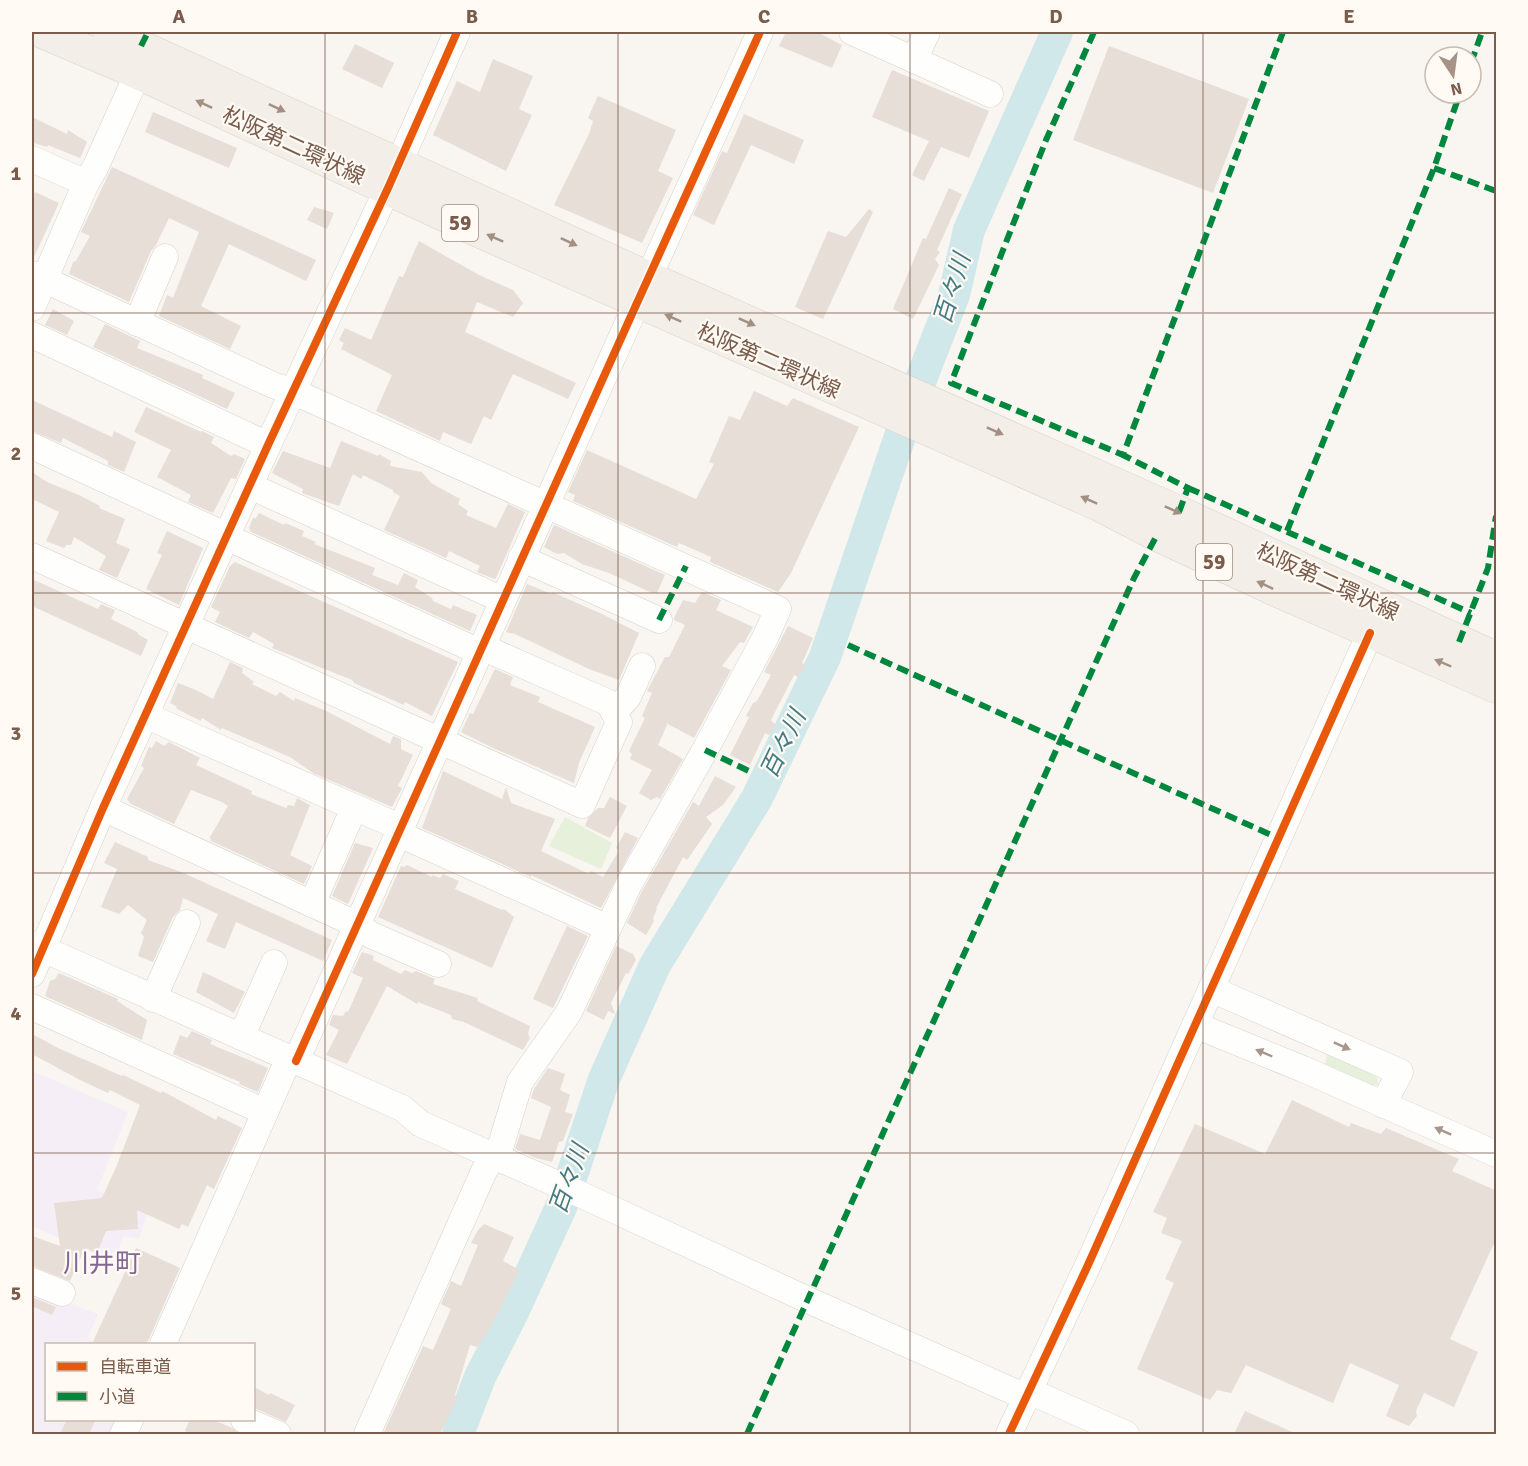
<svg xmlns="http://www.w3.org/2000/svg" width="1528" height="1466" font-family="Signika,'Noto Sans JP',sans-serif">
<rect width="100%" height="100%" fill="#f9f5f0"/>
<g fill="#f6eef6">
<polygon points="32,1071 128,1112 97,1190 148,1211 139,1239 124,1236 112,1262 32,1226"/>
<polygon points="32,1290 98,1314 87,1339 98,1344 46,1344 46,1420 124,1420 117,1434 32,1434"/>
</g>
<g fill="#e7f0db">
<polygon points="565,817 612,843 601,869 549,846"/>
<polygon points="1328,1051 1376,1072 1378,1085 1358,1085 1324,1068"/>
</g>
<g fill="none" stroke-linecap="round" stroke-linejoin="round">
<polyline stroke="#d0e8ea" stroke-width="32" points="458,1434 480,1377 513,1312 562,1205 604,1079 655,965 757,798 825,657 909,410 954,295 969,230 1057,32"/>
</g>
<g fill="#e6ded7">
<polygon points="786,32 817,32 842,45 832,68 779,46"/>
<polygon points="355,44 394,63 382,88 342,69"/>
<polygon points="1109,46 1249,99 1213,193 1073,140"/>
<polygon points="493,59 533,76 519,109 532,115 506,171 433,135 457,81 480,92"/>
<polygon points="892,70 989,111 969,158 941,147 924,181 912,175 929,141 872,117"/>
<polygon points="598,96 676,130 658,171 673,178 642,243 554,205 589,134 593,121 588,118"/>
<polygon points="153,112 237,148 229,168 145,132"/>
<polygon points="744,114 804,140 794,164 751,145 714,225 693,215 722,151 727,153"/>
<polygon points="32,117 67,134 68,130 87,142 80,158 48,145 47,147 34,143 34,138 32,136"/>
<polygon points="112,167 316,260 306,281 229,244 201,306 241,326 230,349 159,316 167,295 173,298 199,232 169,218 156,245 151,251 129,302 69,274 73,262 76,261 90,236 81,232"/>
<polygon points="949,188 962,194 937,250 940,252 935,259 939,265 913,319 893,309 923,238 926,239"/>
<polygon points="35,192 59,203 33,259 32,259 32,200"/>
<polygon points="314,207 334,213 327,229 307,220"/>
<polygon points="869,209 873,212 823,319 795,307 828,231 846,237"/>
<polygon points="419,241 479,275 513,290 523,303 513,317 477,302 465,332 576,383 568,399 513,374 491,420 484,416 471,444 443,432 440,441 376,411 392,375 341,349 344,343 339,340 345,328 371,340 399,276 403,277"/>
<polygon points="53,309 74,321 67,335 45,325"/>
<polygon points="105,324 140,341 137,348 203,375 202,378 235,393 227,409 93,347"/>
<polygon points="754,391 787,406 793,398 859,427 791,573 778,592 710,562 711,557 679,543 677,547 573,501 575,495 568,492 587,450 696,499 714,464 709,462 729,416 740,420"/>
<polygon points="32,400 112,437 114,431 136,442 124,472 108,465 108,461 63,438 61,443 32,431"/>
<polygon points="146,407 201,432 202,431 214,437 211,443 231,456 234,454 245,459 236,479 231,478 213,513 188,502 191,495 157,477 171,450 134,432"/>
<polygon points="341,441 378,456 379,454 391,461 390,466 422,472 431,483 460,499 458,504 468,511 466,515 496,528 508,504 525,512 496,578 494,579 477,572 480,566 449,551 446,558 384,530 400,496 393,492 393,490 363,475 361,479 353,474 339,506 302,493 303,489 272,473 283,451 330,468"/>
<polygon points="32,472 47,482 79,495 100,506 99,508 125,519 116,543 130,549 117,578 99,570 106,556 74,537 71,545 66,545 64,548 46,541 59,512 32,499"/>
<polygon points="259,513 284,525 285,523 304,531 302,536 316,542 314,544 375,568 372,575 398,585 404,573 418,580 415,587 432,598 433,601 451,609 453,605 477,615 470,631 251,532 249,528 253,518 256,518"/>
<polygon points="554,525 665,575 657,593 652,593 609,573 582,564 564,553 557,554 544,547"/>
<polygon points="167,531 203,548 179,605 146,589 162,555 157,553"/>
<polygon points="235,562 458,662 432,716 405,702 404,705 354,683 352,680 272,648 274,644 253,632 249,638 215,622 220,612 211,607 230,566"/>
<polygon points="32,579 98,609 101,604 115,610 111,619 137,632 139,635 148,640 141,656 32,606"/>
<polygon points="527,584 551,594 552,592 602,614 639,633 619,680 589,669 515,634 506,632"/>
<polygon points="702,592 721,600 716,610 753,627 744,643 740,642 722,666 731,670 694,738 666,723 667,725 658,745 683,759 660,799 657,797 651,800 639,793 652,770 630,759 632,754 629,751 645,718 642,716 652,693 647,691 665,657 669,657 685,625 674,620 674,618 683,600 695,603"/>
<polygon points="788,626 813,638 802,663 806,665 798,677 794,675 771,720 776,725 769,735 765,733 750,765 730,755 749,717 746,716 753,703 757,701 771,675 764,672"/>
<polygon points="230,662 243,668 242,673 254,682 252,684 276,696 280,692 294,701 295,698 326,711 390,744 393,736 401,739 401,749 413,755 398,786 402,788 392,807 313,773 290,757 222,728 221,730 202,718 201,721 177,709 176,706 170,703 178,683 196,690 213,699"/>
<polygon points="495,669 513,677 510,685 540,697 538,702 595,727 579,763 574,783 493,748 461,732 470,713 473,714"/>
<polygon points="156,741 164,746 169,742 200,758 196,765 252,791 251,794 286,808 288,805 294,806 297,798 310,805 290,855 312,866 304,884 211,841 210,837 228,806 222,802 191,790 174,824 131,804 127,799 144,768 141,766 149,747 152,748"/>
<polygon points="443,771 502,799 506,787 511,803 555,819 541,851 589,874 591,871 603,877 619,851 616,848 625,832 638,838 601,908 531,875 531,877 422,828"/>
<polygon points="715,776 736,787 723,805 706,817 712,824 687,860 683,857 656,908 657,909 653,918 654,921 646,935 627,923 642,891 693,802 699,806"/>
<polygon points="610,797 627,806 610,838 585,826 588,818 598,808 604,808"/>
<polygon points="115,842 148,857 148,860 181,872 332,940 323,961 236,922 225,949 206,941 218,914 183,898 180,910 173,917 153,962 138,956 144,937 141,933 147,920 128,905 119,914 101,907 117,869 104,863"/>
<polygon points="355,843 373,848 348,904 332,896"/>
<polygon points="407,865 432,877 432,875 440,878 443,874 459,881 455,889 502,910 504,909 514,917 492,968 378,917 401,866 404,867"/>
<polygon points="567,926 588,936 553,1008 533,999"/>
<polygon points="616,946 633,954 636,960 628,974 626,973 611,1003 615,1014 608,1011 604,1020 586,1011"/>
<polygon points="362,952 374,956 373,960 401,974 405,970 412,973 416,971 435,979 433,984 478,998 477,1001 530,1026 528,1034 530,1038 523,1050 464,1022 452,1019 451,1015 418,1002 417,1004 387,986 347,1064 326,1055 339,1030 329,1025 333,1015 343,1016 346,1011 348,1012 363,978 352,973"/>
<polygon points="203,972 245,992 234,1013 196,992"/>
<polygon points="59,973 118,999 117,1001 147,1020 142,1040 45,996 50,981 55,979"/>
<polygon points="192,1031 212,1040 210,1044 268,1068 258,1092 239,1084 240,1082 173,1054 180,1035 187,1038"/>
<polygon points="32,1034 58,1048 122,1076 123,1075 161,1093 162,1091 216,1120 218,1116 242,1128 214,1189 207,1185 188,1227 182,1224 179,1229 137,1210 138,1229 106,1231 97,1253 85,1248 70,1281 32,1266 32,1236 60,1246 54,1203 102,1198 117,1165 140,1105 110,1090 108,1093 80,1080 32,1054"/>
<polygon points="548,1068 565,1074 560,1090 570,1095 565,1112 573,1114 563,1141 559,1142 552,1162 536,1158 515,1149 520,1134 540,1140 551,1107 531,1098 534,1089"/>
<polygon points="1292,1100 1349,1127 1351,1123 1381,1134 1386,1128 1459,1159 1452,1171 1497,1191 1497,1237 1450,1339 1478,1352 1454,1407 1424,1393 1416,1411 1417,1416 1409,1426 1386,1416 1399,1385 1350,1363 1333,1403 1246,1365 1231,1393 1217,1390 1210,1400 1137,1369 1174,1283 1165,1279 1182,1241 1161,1233 1167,1218 1153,1212 1195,1124 1265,1154"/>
<polygon points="484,1224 514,1237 503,1261 520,1270 488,1332 477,1347 470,1345 455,1395 458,1397 440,1434 383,1434 423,1346 433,1350 451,1309 441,1304 451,1281 461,1286 478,1245 471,1243 478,1230"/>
<polygon points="136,1248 180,1268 149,1339 146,1344 92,1344"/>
<polygon points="32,1297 56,1307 52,1315 32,1306"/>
<polygon points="254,1387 269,1395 270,1393 295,1405 286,1422 254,1408"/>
<polygon points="1245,1411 1297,1434 1234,1434"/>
<polygon points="67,1419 96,1419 89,1434 60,1434"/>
<polygon points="190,1419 211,1419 232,1428 240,1434 194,1434 185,1431"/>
</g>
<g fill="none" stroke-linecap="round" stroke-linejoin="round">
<defs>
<g id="minor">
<polyline points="852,32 990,94"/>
<polyline points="914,60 927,32"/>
<polyline points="32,159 86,183"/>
<polyline points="32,274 273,385 294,392 778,609 765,638 705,750 629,884 569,1012 520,1082 497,1158"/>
<polyline points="32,308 86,183 95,168 138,73"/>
<polyline points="137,323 165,257"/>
<polyline points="32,335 268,445"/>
<polyline points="32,446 227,536"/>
<polyline points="250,486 503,600"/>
<polyline points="226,537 480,652"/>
<polyline points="32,556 582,805 619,722 609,703 482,647"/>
<polyline points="521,558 659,620"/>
<polyline points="614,712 628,697 642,666"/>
<polyline points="147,716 402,828"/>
<polyline points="103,808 358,925 371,935 438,964"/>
<polyline points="399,834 608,928"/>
<polyline points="312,904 354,808"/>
<polyline points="32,944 402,1108 421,1124 582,1195 808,1300 1026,1397"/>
<polyline points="32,974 103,808 268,445 388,188 457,32"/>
<polyline points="1211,989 1400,1072 1383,1105"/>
<polyline points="153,999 187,923"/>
<polyline points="32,1007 256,1108"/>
<polyline points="1195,1025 1303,1069 1496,1154"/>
<polyline points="241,1037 274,963"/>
<path d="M 296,1061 C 452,719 603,374 760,32"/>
<polyline points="32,1281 62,1293"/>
<polyline points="163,1344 289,1058"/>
<polyline points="1029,1391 1126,1434"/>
<polyline points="244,1420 278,1434"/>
<polyline points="123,1434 130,1420"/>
<polyline points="367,1434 484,1171 493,1156"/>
<polyline points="1009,1434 1088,1265 1370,633"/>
</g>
<g id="major">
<polyline points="42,32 138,73 478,231 1099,505 1157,535 1273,589 1496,687"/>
<polyline points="109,32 647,277 1179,512 1496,658"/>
</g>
</defs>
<use href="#minor" stroke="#d7d1cb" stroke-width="27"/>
<use href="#major" stroke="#dad1cc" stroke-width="33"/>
<use href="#minor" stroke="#fefefd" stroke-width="26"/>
<use href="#major" stroke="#f3eee8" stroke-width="32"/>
<g stroke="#00873e" stroke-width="6" stroke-dasharray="12 6" stroke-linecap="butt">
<polyline points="1094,32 1046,140 951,383 1123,455"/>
<polyline points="141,46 148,32"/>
<polyline points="1471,63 1482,32"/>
<polyline points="1434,168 1496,191"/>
<polyline points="1188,488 1471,613"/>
<polyline points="1179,512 1188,488 1123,455 1283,32"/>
<polyline points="1287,531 1434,168 1460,93"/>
<polyline points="659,620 686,566"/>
<polyline points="1459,642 1488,568 1496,516"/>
<polyline points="848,645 1278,838"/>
<polyline points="705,750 753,773"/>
<polyline points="747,1434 1134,578 1157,535"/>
</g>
<defs>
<g id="cycleway">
<polyline points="32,974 103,808 268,445 388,188 457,32"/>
<path d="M 296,1061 C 452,719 603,374 760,32"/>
<polyline points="1009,1434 1088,1265 1370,633"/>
</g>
</defs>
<use href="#cycleway" stroke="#fffaf3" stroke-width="11"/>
<use href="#cycleway" stroke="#e8590c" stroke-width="8"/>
</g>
<defs><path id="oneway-solid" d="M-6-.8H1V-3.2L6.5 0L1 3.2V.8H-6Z" transform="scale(1.5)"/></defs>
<g fill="#a48f83">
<use href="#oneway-solid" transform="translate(204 104) rotate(-155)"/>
<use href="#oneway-solid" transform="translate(277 108) rotate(25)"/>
<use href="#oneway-solid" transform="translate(495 238) rotate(-156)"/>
<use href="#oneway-solid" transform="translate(569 242) rotate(25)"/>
<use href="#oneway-solid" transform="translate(673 318) rotate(-156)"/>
<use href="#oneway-solid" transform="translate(747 322) rotate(24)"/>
<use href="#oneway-solid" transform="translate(995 431) rotate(24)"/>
<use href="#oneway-solid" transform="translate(1089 500) rotate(-156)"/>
<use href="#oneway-solid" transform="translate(1173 510) rotate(24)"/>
<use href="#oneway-solid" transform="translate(1265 585) rotate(-155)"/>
<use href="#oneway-solid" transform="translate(1443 663) rotate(-157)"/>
</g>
<g fill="#a8958b">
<use href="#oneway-solid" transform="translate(1342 1046) rotate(24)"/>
<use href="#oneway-solid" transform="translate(1264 1053) rotate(-157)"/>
<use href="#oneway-solid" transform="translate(1443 1131) rotate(-156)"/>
</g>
<path fill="none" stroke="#7a5c4d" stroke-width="1.5" stroke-opacity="0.55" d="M 325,32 L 325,1434M 618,32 L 618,1434M 910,32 L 910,1434M 1203,32 L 1203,1434M 32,313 L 1496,313M 32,593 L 1496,593M 32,873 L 1496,873M 32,1153 L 1496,1153"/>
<g text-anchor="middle" stroke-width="4.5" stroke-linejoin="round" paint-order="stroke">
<g fill="#fffaf3" stroke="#a28b7f" stroke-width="1.5">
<rect x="442" y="205" width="36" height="36" rx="4.5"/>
<rect x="1196" y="544" width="36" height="36" rx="4.5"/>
</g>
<g font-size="21" font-weight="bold" fill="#7a5c4d">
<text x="460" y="230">59</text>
<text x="1214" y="569">59</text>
</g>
<g font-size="22" fill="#7a5c4d" stroke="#fffaf3">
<text transform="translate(294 145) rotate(25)" y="8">松阪第二環状線</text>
<text transform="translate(769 360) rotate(24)" y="8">松阪第二環状線</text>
<text transform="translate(1328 581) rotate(25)" y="8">松阪第二環状線</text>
</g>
<g font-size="24" font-style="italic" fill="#437c86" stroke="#fffaf3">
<text transform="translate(952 289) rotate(-73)" y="8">百々川</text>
<text transform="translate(783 744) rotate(-64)" y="8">百々川</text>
<text transform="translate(569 1179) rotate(-70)" y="8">百々川</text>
</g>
<g font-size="26" fill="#846695" stroke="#fffaf3">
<text x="102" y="1272">川井町</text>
</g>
</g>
<rect width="1528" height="1466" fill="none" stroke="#fffaf3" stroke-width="66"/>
<rect x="45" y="1343" width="210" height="78" fill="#fffaf3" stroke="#cabbb1" stroke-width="1.5"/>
<rect x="57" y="1362" width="30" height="9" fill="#e8590c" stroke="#cabbb1" stroke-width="1.5"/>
<text x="99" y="1373" font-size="18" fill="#7a5c4d">自転車道</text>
<rect x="57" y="1392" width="30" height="9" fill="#00873e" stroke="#cabbb1" stroke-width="1.5"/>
<text x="99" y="1403" font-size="18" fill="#7a5c4d">小道</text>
<g transform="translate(1453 75) rotate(167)"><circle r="28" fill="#fffaf3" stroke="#cabbb1" stroke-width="1.5"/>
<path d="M0-4.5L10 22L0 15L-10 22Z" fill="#a69286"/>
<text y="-9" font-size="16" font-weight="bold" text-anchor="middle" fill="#7a5c4d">N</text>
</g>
<rect x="33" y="33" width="1462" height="1400" fill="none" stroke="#7a5c4d" stroke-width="2"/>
<g font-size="20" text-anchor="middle" font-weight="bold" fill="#7a5c4d">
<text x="179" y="23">A</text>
<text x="472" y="23">B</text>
<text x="764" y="23">C</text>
<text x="1056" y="23">D</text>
<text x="1349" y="23">E</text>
<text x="16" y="180">1</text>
<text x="16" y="460">2</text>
<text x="16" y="740">3</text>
<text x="16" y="1020">4</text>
<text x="16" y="1300">5</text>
</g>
</svg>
